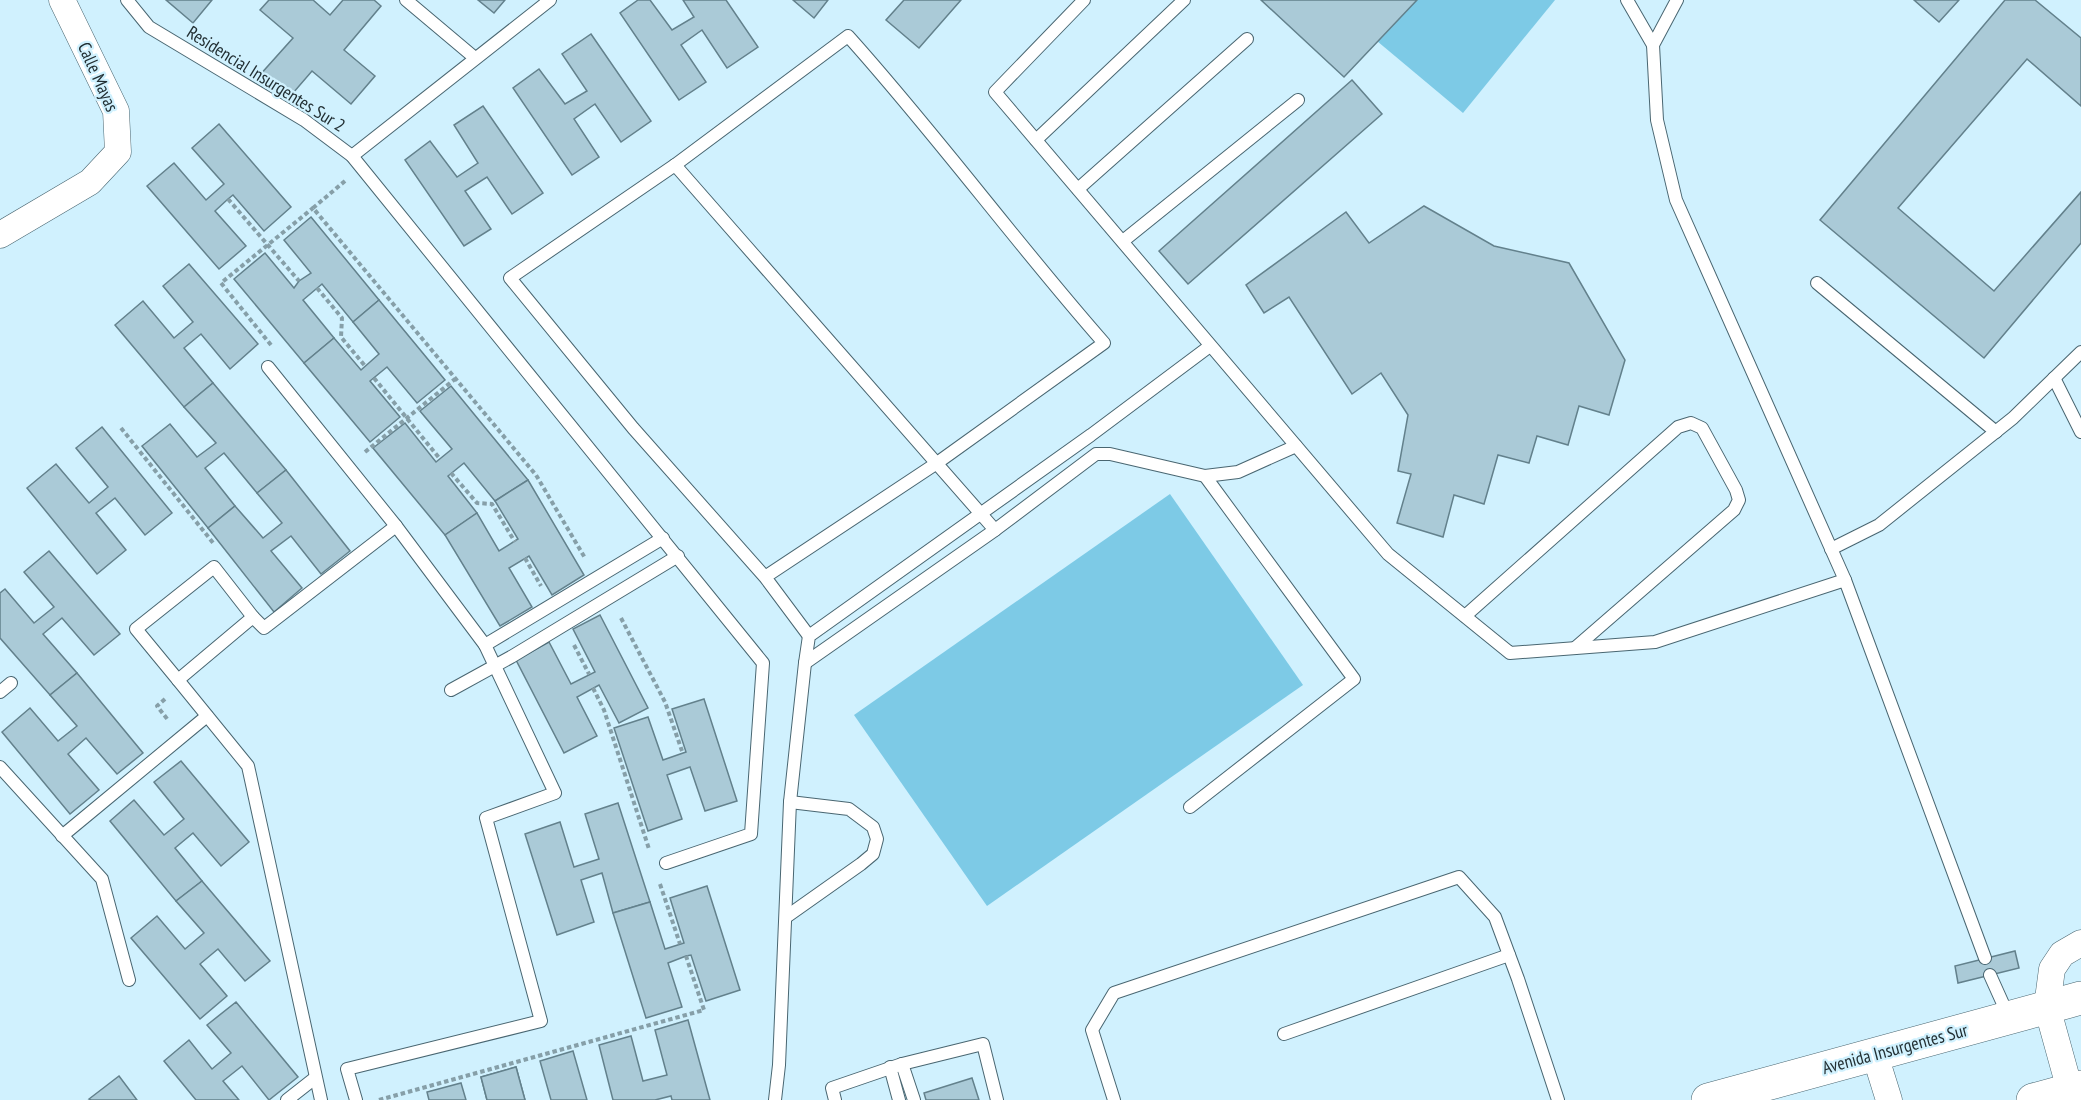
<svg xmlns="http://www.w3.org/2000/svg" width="2081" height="1100" font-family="'PT Sans Narrow',sans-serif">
<rect width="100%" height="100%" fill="#d0f1fe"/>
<g fill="#7dcae6">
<polygon points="1328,0 1555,0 1463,113"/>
<polygon points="1170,494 1303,685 987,906 854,715"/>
</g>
<g fill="#aacad7" stroke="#63818c" stroke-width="1.5">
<polygon points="166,0 212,0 193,23"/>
<polygon points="269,0 313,0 330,15 343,0 374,0 381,6 344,50 375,76 351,104 312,71 287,100 259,76 293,38 260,10"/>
<polygon points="478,0 505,0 494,13"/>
<polygon points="638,0 650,0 672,30 694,17 683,0 726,0 758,47 727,68 702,30 681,45 706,82 679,100 620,13"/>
<polygon points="793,0 828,0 814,18"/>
<polygon points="904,0 961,0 919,48 886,20"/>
<polygon points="1261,0 1417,0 1344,77"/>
<polygon points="1914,0 1959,0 1939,22"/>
<polygon points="2005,0 2035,0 2081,38 2081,106 2027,59 1898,208 1994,291 2081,192 2081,243 1984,358 1820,220"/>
<polygon points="591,34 651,121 621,142 595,104 574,119 599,157 572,175 513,88 539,69 565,104 587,91 562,54"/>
<polygon points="1352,80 1382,114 1188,284 1159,251"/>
<polygon points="483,106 543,193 512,214 487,177 465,191 491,229 464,246 405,160 430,141 457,177 478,163 454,125"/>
<polygon points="219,124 291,207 264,231 233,195 228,199 215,211 246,246 219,269 147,186 174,163 206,200 224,184 192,148"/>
<polygon points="1424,206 1494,246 1569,263 1625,360 1609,415 1579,406 1568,445 1537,436 1529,463 1498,455 1484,504 1454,495 1443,537 1397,523 1411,474 1398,471 1408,415 1381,373 1352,394 1289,297 1264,313 1246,285 1346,212 1369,243"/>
<polygon points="311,217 379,300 353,322 322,284 303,300 334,338 304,363 234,279 265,253 294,288 299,281 311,273 284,240"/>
<polygon points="189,264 258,344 230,369 201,334 184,348 213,383 184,407 115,325 143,301 174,338 193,322 163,286"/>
<polygon points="379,300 445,380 417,403 387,367 370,381 400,417 370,442 304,363 334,338 361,370 379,354 353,322"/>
<polygon points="213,383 286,470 257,493 224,453 205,468 235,506 208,528 142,446 170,424 197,457 216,443 184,407"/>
<polygon points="451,386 528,480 495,501 464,463 448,476 477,513 445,535 373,448 405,423 436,462 452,449 420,411"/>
<polygon points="102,427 172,513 145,535 115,498 96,513 126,550 97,574 27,488 56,464 89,503 108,487 76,448"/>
<polygon points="286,470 350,551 321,574 291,536 271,551 302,588 274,612 208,528 235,506 263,538 282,523 257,493"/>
<polygon points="528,480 584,575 552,595 529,556 509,568 532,607 500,626 445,535 477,513 499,551 518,539 495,501"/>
<polygon points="49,551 120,634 94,655 62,618 43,634 77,673 50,695 0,638 0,593 5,589 34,623 54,607 24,572"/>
<polygon points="600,615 648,708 619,723 599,685 577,697 597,736 564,753 516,660 549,642 571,684 595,672 573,629"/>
<polygon points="77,673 143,753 117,774 86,738 68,754 99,790 70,814 2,732 30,708 58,741 77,726 50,695"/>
<polygon points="704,699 737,801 705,811 690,767 667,775 682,819 648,831 614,728 648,717 663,760 686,752 672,709"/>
<polygon points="181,761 249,842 221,866 193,833 175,848 202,881 176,901 110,821 134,800 164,835 184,819 154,782"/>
<polygon points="618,803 650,902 613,913 602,873 581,880 594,922 557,935 525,834 560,822 574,867 599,859 585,814"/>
<polygon points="202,881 270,961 245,981 218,949 200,964 227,996 200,1019 131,938 157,916 185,949 204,933 176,901"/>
<polygon points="707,886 740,990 706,1001 691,955 686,956 668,963 682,1007 646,1018 613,913 650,902 665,949 684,943 670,898"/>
<polygon points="2015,951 2019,968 1958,983 1955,966"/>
<polygon points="236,1002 298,1077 269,1100 242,1066 223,1081 239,1100 196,1100 164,1061 189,1040 212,1069 231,1053 207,1025"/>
<polygon points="688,1020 710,1100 672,1100 671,1096 655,1100 613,1100 599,1045 631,1036 643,1081 667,1075 655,1030"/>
<polygon points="573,1051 587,1100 551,1100 540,1061"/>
<polygon points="516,1067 525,1100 487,1100 481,1077"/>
<polygon points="516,1067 525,1100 487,1100 481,1077"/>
<polygon points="119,1076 137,1100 91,1100 89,1099"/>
<polygon points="972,1078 979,1100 926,1100 924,1093"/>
<polygon points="461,1083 466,1100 429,1100 427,1092"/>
</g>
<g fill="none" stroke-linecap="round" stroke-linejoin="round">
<defs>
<g id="lane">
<polyline points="127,0 149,27 304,120 352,156 763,663 751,834 666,863"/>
<polyline points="406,0 475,58"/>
<polyline points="1084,0 995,92 1388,554 1510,653 1655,642 1845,580 1985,958"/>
<polyline points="1627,0 1653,45"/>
<polyline points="1677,0 1653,45 1657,120 1676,200 1845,580"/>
<polyline points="1036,140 1184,0"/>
<polyline points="352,156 550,0"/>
<polyline points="675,165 995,530"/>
<polyline points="1078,189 1247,39"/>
<polyline points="1123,241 1298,100"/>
<polyline points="1817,283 1996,432"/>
<polyline points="1210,346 1091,435 809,636 805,663 995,530 1096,454 1110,454 1205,476 1238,472 1296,446"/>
<polyline points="268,367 396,526"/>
<polyline points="2054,378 2081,432"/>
<polyline points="1831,549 1879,525 2013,418 2081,352"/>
<path d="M 765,577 L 937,463 L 1104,343 C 1016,243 937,135 848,36 L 675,165 L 510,278 L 633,428 L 765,577 L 809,636"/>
<polyline points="1465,616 1678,427 1691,423 1702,428 1736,490 1739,500 1734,510 1575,648"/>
<polyline points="178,680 136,629 214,567 253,617"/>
<polyline points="451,690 511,657 678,556"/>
<polyline points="0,692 11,683"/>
<polyline points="0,767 102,879 129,980"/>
<polyline points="1190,807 1354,679 1205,476"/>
<polyline points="62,836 207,716"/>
<polyline points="786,917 861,864 873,854 877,839 873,827 849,809 790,802"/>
<polyline points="1990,975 2008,1015"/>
<polyline points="1284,1034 1509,955"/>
<polyline points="902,1064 914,1100"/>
<polyline points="890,1067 899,1100"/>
<polyline points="287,1100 315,1078"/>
<polyline points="321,1100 248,766 178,680 253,617 264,628 396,526 485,645 663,538"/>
<polyline points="356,1100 347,1069 541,1021 486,818 555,793 485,645"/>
<polyline points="775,1100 779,1065 790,802 805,663"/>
<polyline points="835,1100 832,1088 902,1064 983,1044 997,1100"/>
<polyline points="1114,1100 1092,1030 1114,993 1459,877 1495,917 1518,979 1558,1100"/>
</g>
<g id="street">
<polyline points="0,235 90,182 118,152 116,111 62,0"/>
<polyline points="1875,1055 1889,1100"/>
<polyline points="2070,1090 2047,1007 2052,969 2062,954 2081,943"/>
</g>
<g id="secondary">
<polyline points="1708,1100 2081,998"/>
<polyline points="2033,1100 2081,1087"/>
</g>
</defs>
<use href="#lane" stroke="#496671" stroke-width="14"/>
<use href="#street" stroke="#496671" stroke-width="27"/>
<use href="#secondary" stroke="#496671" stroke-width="34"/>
<g stroke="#869fa8" stroke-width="4" stroke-dasharray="4.5 3" stroke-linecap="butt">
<polyline points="345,181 313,208 536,475 585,558"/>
<polyline points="228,199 299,281"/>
<polyline points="317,288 342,318 341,337 365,366"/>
<polyline points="271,345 221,283 313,208"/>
<polyline points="374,378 440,459"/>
<polyline points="121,428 214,544"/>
<polyline points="365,452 455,379"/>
<polyline points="451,473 477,503 492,504 515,542"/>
<polyline points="525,558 541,586"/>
<polyline points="621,618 665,702 682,751"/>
<polyline points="574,645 589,674"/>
<polyline points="593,688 604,710 649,849"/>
<polyline points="165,699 157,706 168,720"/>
<polyline points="660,884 680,944"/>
<polyline points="379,1100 704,1010 686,956"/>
</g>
<use href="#lane" stroke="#fff" stroke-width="12"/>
<use href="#street" stroke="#fff" stroke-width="26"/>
<use href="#secondary" stroke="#fff" stroke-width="33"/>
</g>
<g text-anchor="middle" stroke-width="4.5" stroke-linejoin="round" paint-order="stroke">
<g font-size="18" fill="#222f33" stroke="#d0f1fe">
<text transform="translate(98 77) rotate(66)" y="6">Calle Mayas</text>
<text transform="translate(266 79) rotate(32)" y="6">Residencial Insurgentes Sur 2</text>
<text transform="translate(1895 1049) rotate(-15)" y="6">Avenida Insurgentes Sur</text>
</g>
</g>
</svg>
